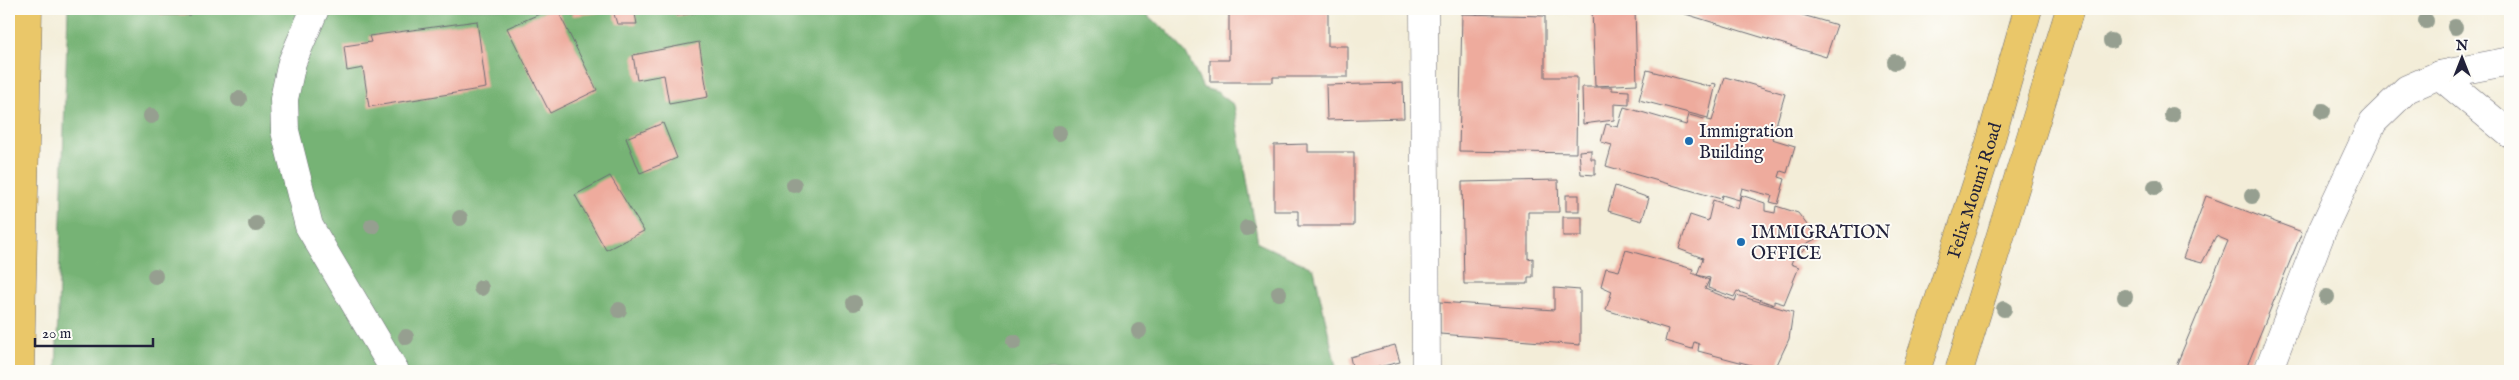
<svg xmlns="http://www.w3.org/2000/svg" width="2519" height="380" font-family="'IM FELL English',serif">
<rect width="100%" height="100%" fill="#fdfcf7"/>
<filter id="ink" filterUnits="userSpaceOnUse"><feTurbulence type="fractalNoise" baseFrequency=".02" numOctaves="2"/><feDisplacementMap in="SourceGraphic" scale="10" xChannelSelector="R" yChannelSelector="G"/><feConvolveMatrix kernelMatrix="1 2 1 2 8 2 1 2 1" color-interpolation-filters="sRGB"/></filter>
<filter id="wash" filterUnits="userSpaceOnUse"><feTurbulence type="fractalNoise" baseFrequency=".0096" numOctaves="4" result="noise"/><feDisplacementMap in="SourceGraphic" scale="20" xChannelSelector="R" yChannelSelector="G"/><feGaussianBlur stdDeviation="1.12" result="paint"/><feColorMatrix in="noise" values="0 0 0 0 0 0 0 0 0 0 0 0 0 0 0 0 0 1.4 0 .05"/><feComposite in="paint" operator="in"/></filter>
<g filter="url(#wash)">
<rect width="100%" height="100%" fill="#f3edd8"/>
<polygon fill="#76b374" stroke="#4c6a58" points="68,9 1145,9 1150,19 1166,30 1186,53 1203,88 1217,92 1234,105 1258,243 1314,269 1337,371 56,371"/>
<g id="blocks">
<g fill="#eeab9d">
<polygon points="160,9 189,9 190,15 161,15"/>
<polygon points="551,9 557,9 597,90 550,113 507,28"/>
<polygon points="571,9 618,9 615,11 572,16"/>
<polygon points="619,9 634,9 637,24 617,24 614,14"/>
<polygon points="675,9 712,9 712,10 676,16"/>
<polygon points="1164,9 1219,9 1218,12 1164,11"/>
<polygon points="1229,9 1328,9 1328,46 1348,46 1348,77 1273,77 1273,82 1210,82 1210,60 1229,60"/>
<polygon points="1592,9 1635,9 1637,84 1595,86"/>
<polygon points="1669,9 1782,9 1837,25 1826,57"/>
<polygon points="1462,14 1545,16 1545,77 1577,77 1576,153 1459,151"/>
<polygon points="477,21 486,88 369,107 363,68 347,71 344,46 371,42 369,36"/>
<polygon points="699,42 708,97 669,104 664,75 637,80 633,55"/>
<polygon points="1647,70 1711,87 1712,83 1716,84 1708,118 1639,100"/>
<polygon points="1725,77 1785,94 1772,139 1795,146 1787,173 1781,171 1779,177 1785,179 1778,204 1770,202 1772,196 1742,188 1739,200 1722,195 1721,199 1606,166 1612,145 1601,142 1606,124 1618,127 1624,107 1686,125 1689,115 1712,121"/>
<polygon points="1403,83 1404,118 1327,120 1326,85"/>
<polygon points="1582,87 1612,87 1612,90 1629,91 1629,105 1614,104 1614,120 1583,124"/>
<polygon points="663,123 677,158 640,173 626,138"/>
<polygon points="1308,144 1308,152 1354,152 1354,226 1298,226 1298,211 1274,211 1274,145"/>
<polygon points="1591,150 1591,159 1595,159 1595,175 1581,174 1579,151"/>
<polygon points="610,176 644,231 606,250 575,195"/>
<polygon points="1558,180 1559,212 1528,212 1528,259 1533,258 1533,277 1528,277 1528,284 1464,284 1462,182"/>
<polygon points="1615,186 1649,198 1642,221 1608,211"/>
<rect x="1566" y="195" width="13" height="16"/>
<polygon points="1741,195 1765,203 1765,211 1775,213 1776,206 1798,213 1817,238 1804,245 1805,249 1794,256 1791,264 1799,267 1784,304 1774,301 1774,305 1737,291 1734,297 1708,288 1710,278 1697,275 1703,258 1679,249 1690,215 1708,221 1713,200 1738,209"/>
<polygon points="2206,196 2302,232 2245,371 2174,371 2228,241 2216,236 2202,263 2183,258"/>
<rect x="1563" y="217" width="19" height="19"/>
<polygon points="1626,250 1693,269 1692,273 1709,280 1705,289 1735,301 1737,295 1793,312 1789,339 1774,371 1698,351 1699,344 1694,342 1692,349 1665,341 1668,329 1606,310 1612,291 1601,286 1606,268 1619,271"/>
<polygon points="1554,288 1580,290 1580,345 1440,334 1440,302 1554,310"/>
<polygon points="1395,345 1400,362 1362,371 1353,371 1350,357"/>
</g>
</g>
</g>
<g filter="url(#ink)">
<use href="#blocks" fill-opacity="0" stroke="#6b6972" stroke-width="1"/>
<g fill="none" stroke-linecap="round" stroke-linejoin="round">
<defs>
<g id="minor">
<polyline points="315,9 292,62 284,99 285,131 309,226 395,371"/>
<polyline points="1424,9 1426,371"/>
<polyline points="2439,75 2510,134"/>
<polyline points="2268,371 2321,233 2373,122 2407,89 2439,75 2510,61"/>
</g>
<g id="major">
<polyline points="20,371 28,9"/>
<path id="s1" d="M 1916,371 L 1989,146 L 2028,9"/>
<polyline points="1959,371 2070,9"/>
</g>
</defs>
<use href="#minor" stroke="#6b6972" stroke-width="29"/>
<use href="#major" stroke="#6b6972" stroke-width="29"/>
<use href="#minor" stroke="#fff" stroke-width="28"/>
<use href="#major" stroke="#eac769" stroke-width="28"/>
</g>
<g fill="#969f90">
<circle cx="2426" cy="21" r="8"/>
<circle cx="2455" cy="27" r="8"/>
<circle cx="2111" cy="41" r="8"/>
<circle cx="1895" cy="62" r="8"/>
<circle cx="239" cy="99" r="8"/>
<circle cx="2323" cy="111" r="8"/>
<circle cx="2172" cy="115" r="8"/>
<circle cx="151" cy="116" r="8"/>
<circle cx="1059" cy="133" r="8"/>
<circle cx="794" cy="185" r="8"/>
<circle cx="2155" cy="187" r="8"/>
<circle cx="2252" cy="196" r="8"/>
<circle cx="460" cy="218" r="8"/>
<circle cx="256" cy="224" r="8"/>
<circle cx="372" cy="226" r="8"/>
<circle cx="1247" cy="228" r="8"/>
<circle cx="155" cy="276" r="8"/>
<circle cx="481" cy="288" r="8"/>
<circle cx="1279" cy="293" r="8"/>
<circle cx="2125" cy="297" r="8"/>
<circle cx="2327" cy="297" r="8"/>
<circle cx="854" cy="303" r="8"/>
<circle cx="2004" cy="309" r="8"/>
<circle cx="619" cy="310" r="8"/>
<circle cx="1139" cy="331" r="8"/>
<circle cx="406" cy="337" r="8"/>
<circle cx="1014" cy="342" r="8"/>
</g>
</g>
<g fill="#1f6fb2" stroke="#fdfcf7" stroke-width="2">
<circle cx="1689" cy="141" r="5"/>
<circle cx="1741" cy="242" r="5"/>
</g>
<g text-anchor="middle" stroke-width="4" stroke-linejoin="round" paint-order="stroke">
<g font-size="18" fill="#22223b" stroke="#fdfcf7" text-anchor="start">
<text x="1699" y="137">Immigration<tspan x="1699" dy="21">Building</tspan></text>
<text x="1751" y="238">IMMIGRATION<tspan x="1751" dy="21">OFFICE</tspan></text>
</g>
<g font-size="18" fill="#22223b" stroke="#fdfcf7">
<text dy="6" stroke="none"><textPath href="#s1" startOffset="190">Felix Moumi Road</textPath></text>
</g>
</g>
<rect width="2519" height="380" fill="none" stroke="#fdfcf7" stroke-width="30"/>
<g transform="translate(2462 58)" stroke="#fdfcf7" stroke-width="4" paint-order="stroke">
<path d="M0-4L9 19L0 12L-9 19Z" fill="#22223b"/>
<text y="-8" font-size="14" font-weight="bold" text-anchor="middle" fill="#22223b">N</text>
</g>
<path d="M35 338v8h118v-8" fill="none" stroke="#22223b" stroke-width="2.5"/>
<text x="42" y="338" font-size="15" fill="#22223b" stroke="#fdfcf7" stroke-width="4" paint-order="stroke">20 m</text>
</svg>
